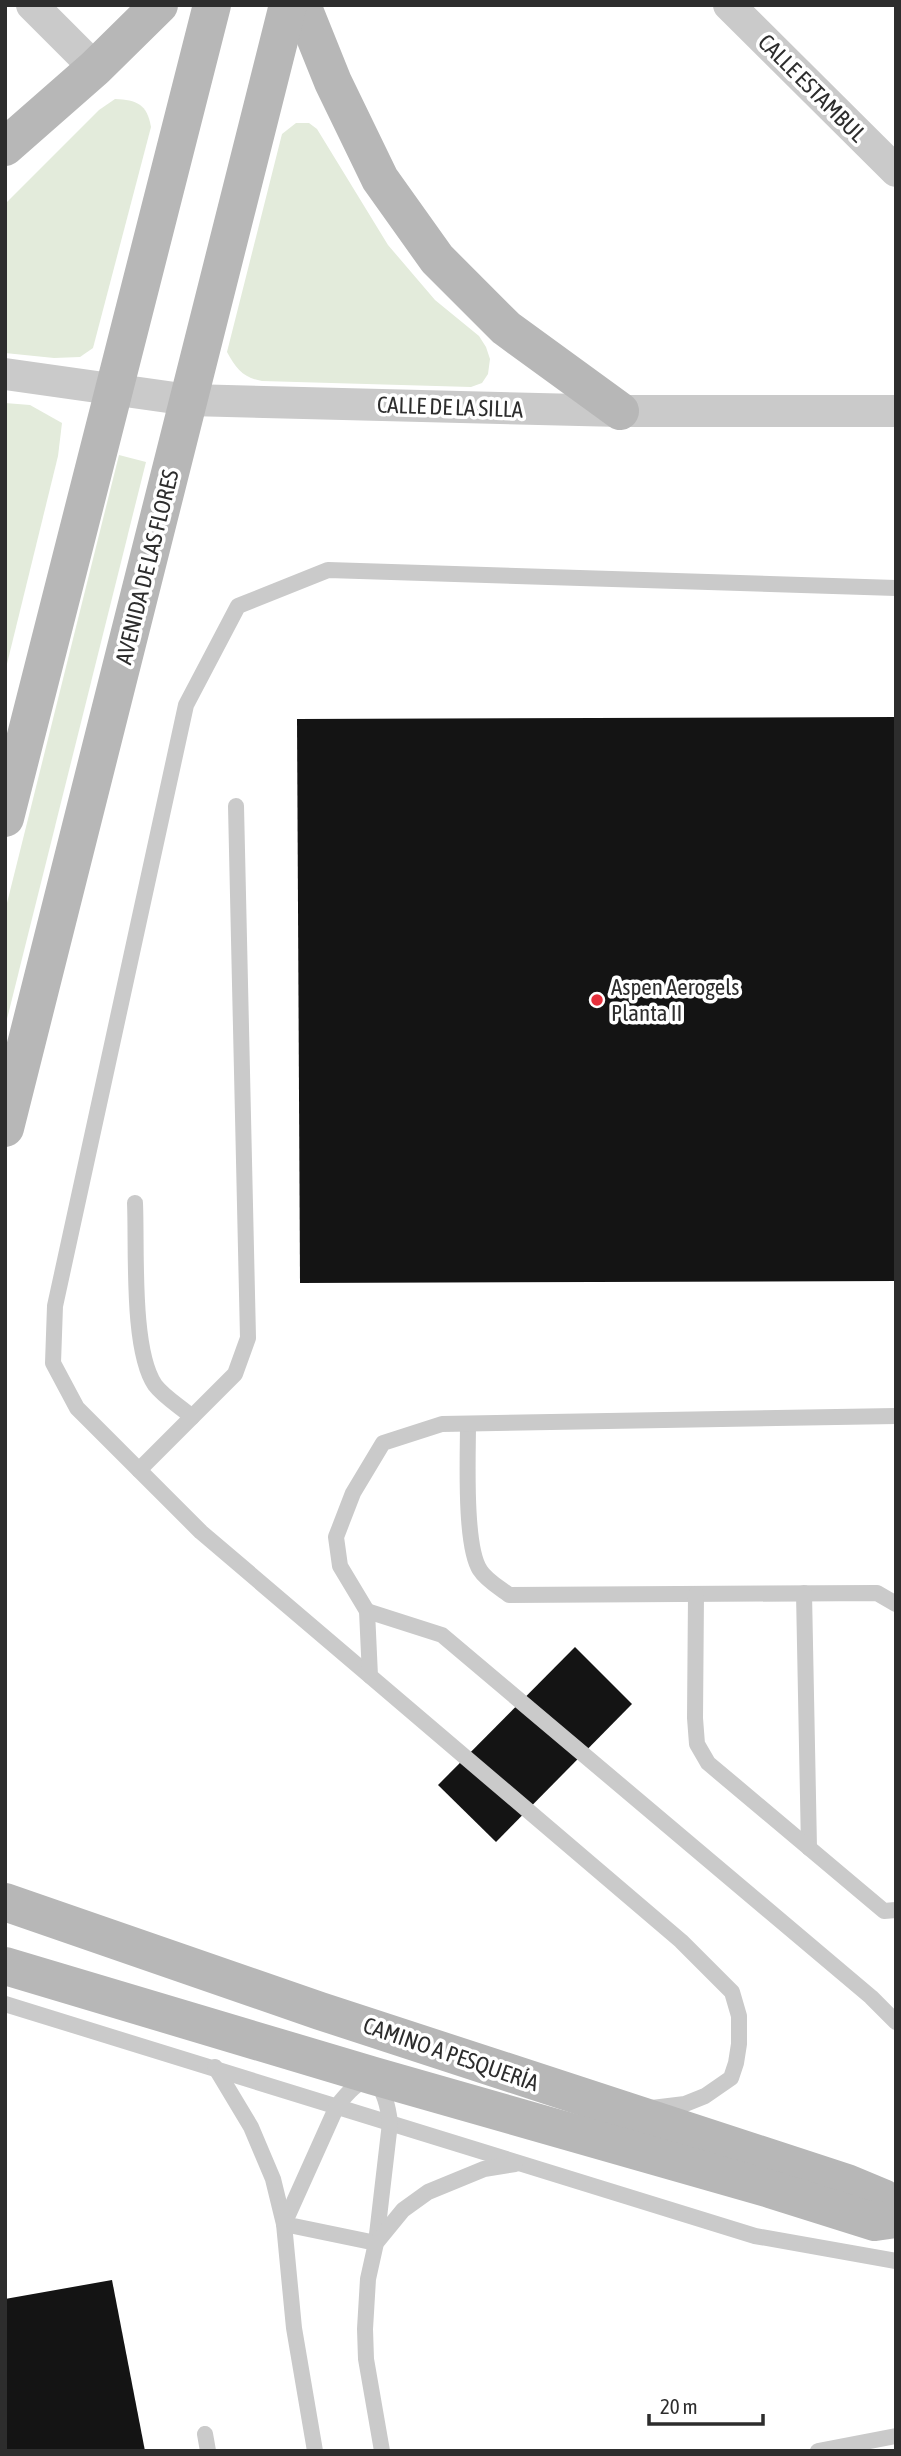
<svg xmlns="http://www.w3.org/2000/svg" width="901" height="2456" font-family="'Asap Condensed',sans-serif">
<rect width="100%" height="100%" fill="#fff"/>
<g fill="#e3ebdb">
<path d="M 115,99 C 137,100 147,104 151,127 L 93,348 L 80,357 L 54,358 L 5,353 L 5,204 L 99,110 Z"/>
<path d="M 296,123 L 309,123 L 317,129 L 388,245 L 435,300 L 479,336 L 486,347 L 490,359 L 488,374 L 482,383 L 471,387 L 262,381 C 244,378 236,369 227,352 L 282,134 Z"/>
<polygon points="5,403 30,405 62,423 58,456 5,672"/>
<polygon points="119,455 146,462 5,1027 5,911"/>
</g>
<g fill="#141414">
<polygon points="896,717 896,1281 300,1283 297,719"/>
<polygon points="575,1647 632,1704 496,1842 438,1785"/>
<polygon points="112,2280 145,2451 5,2451 5,2299"/>
</g>
<g fill="none" stroke-linecap="round" stroke-linejoin="round">
<g stroke="#cacaca" stroke-width="16">
<path d="M 135,1203 C 137,1248 131,1350 155,1385 C 164,1397 181,1407 192,1417"/>
<path d="M 468,1424 C 468,1455 464,1546 480,1570 C 486,1580 500,1588 509,1595 L 877,1593 L 896,1604"/>
<polyline points="139,1470 235,1374 248,1338 236,806"/>
<polyline points="804,1593 809,1848"/>
<polyline points="696,1594 695,1718 697,1744 708,1763 884,1911 896,1910"/>
<polyline points="367,1611 442,1635 871,1997 896,2022"/>
<polyline points="370,1676 201,1532 77,1408 53,1363 55,1306 186,705 238,606 328,570 896,588"/>
<polyline points="5,2004 755,2236 896,2261"/>
<polyline points="215,2067 251,2127 273,2179 284,2224 294,2328 315,2451"/>
<path d="M 374,2076 C 384,2092 388,2105 390,2123 L 376,2243 L 284,2224 L 337,2106 C 348,2092 357,2082 374,2076 Z"/>
<polyline points="652,2108 685,2104 705,2096 731,2078 736,2063 739,2044 739,2016 732,1992 681,1941 370,1676 367,1611 340,1566 336,1537 353,1493 383,1443 442,1424 896,1416"/>
<polyline points="205,2434 208,2451"/>
<polyline points="382,2451 366,2359 365,2329 368,2279 376,2243 403,2210 428,2192 484,2169 515,2164"/>
<polyline points="818,2451 896,2436"/>
</g>
<g stroke="#cacaca" stroke-width="32">
<polyline points="32,5 95,68"/>
<polyline points="729,5 896,171"/>
<polyline points="5,374 189,400 620,411 896,411"/>
</g>
<g stroke="#b7b7b7" stroke-width="38">
<polyline points="302,5 333,82 380,179 437,259 506,328 620,411"/>
<polyline points="5,147 95,68 159,5"/>
<polyline points="5,818 212,5"/>
<polyline points="5,1128 288,5"/>
<polyline points="5,1902 320,2011 847,2183 883,2198 896,2208"/>
<polyline points="5,1966 374,2076 770,2189 875,2222 896,2219"/>
</g>
</g>
<circle fill="#e52f3b" stroke="#fff" stroke-width="2.5" cx="597" cy="1000" r="7"/>
<g text-anchor="middle" stroke-width="7" stroke-linejoin="round" paint-order="stroke">
<g font-size="23" fill="#2d2d2d" stroke="#fff">
<text transform="translate(812 88) rotate(45)" y="8">CALLE ESTAMBUL</text>
<text transform="translate(450 407) rotate(2)" y="8">CALLE DE LA SILLA</text>
<text transform="translate(147 567) rotate(-76)" y="8">AVENIDA DE LAS FLORES</text>
<text transform="translate(451 2054) rotate(19)" y="8">CAMINO A PESQUERÍA</text>
</g>
<g font-size="23" fill="#2d2d2d" stroke="#fff" text-anchor="start">
<text x="611" y="995">Aspen Aerogels<tspan x="611" dy="26">Planta II</tspan></text>
</g>
</g>
<rect width="901" height="2456" fill="none" stroke="#2d2d2d" stroke-width="14"/>
<path d="M649 2414v10h114v-10" fill="none" stroke="#2d2d2d" stroke-width="3.5"/>
<text x="660" y="2414" font-size="21" fill="#2d2d2d" stroke="#ffffff" stroke-width="5" paint-order="stroke">20 m</text>
</svg>
